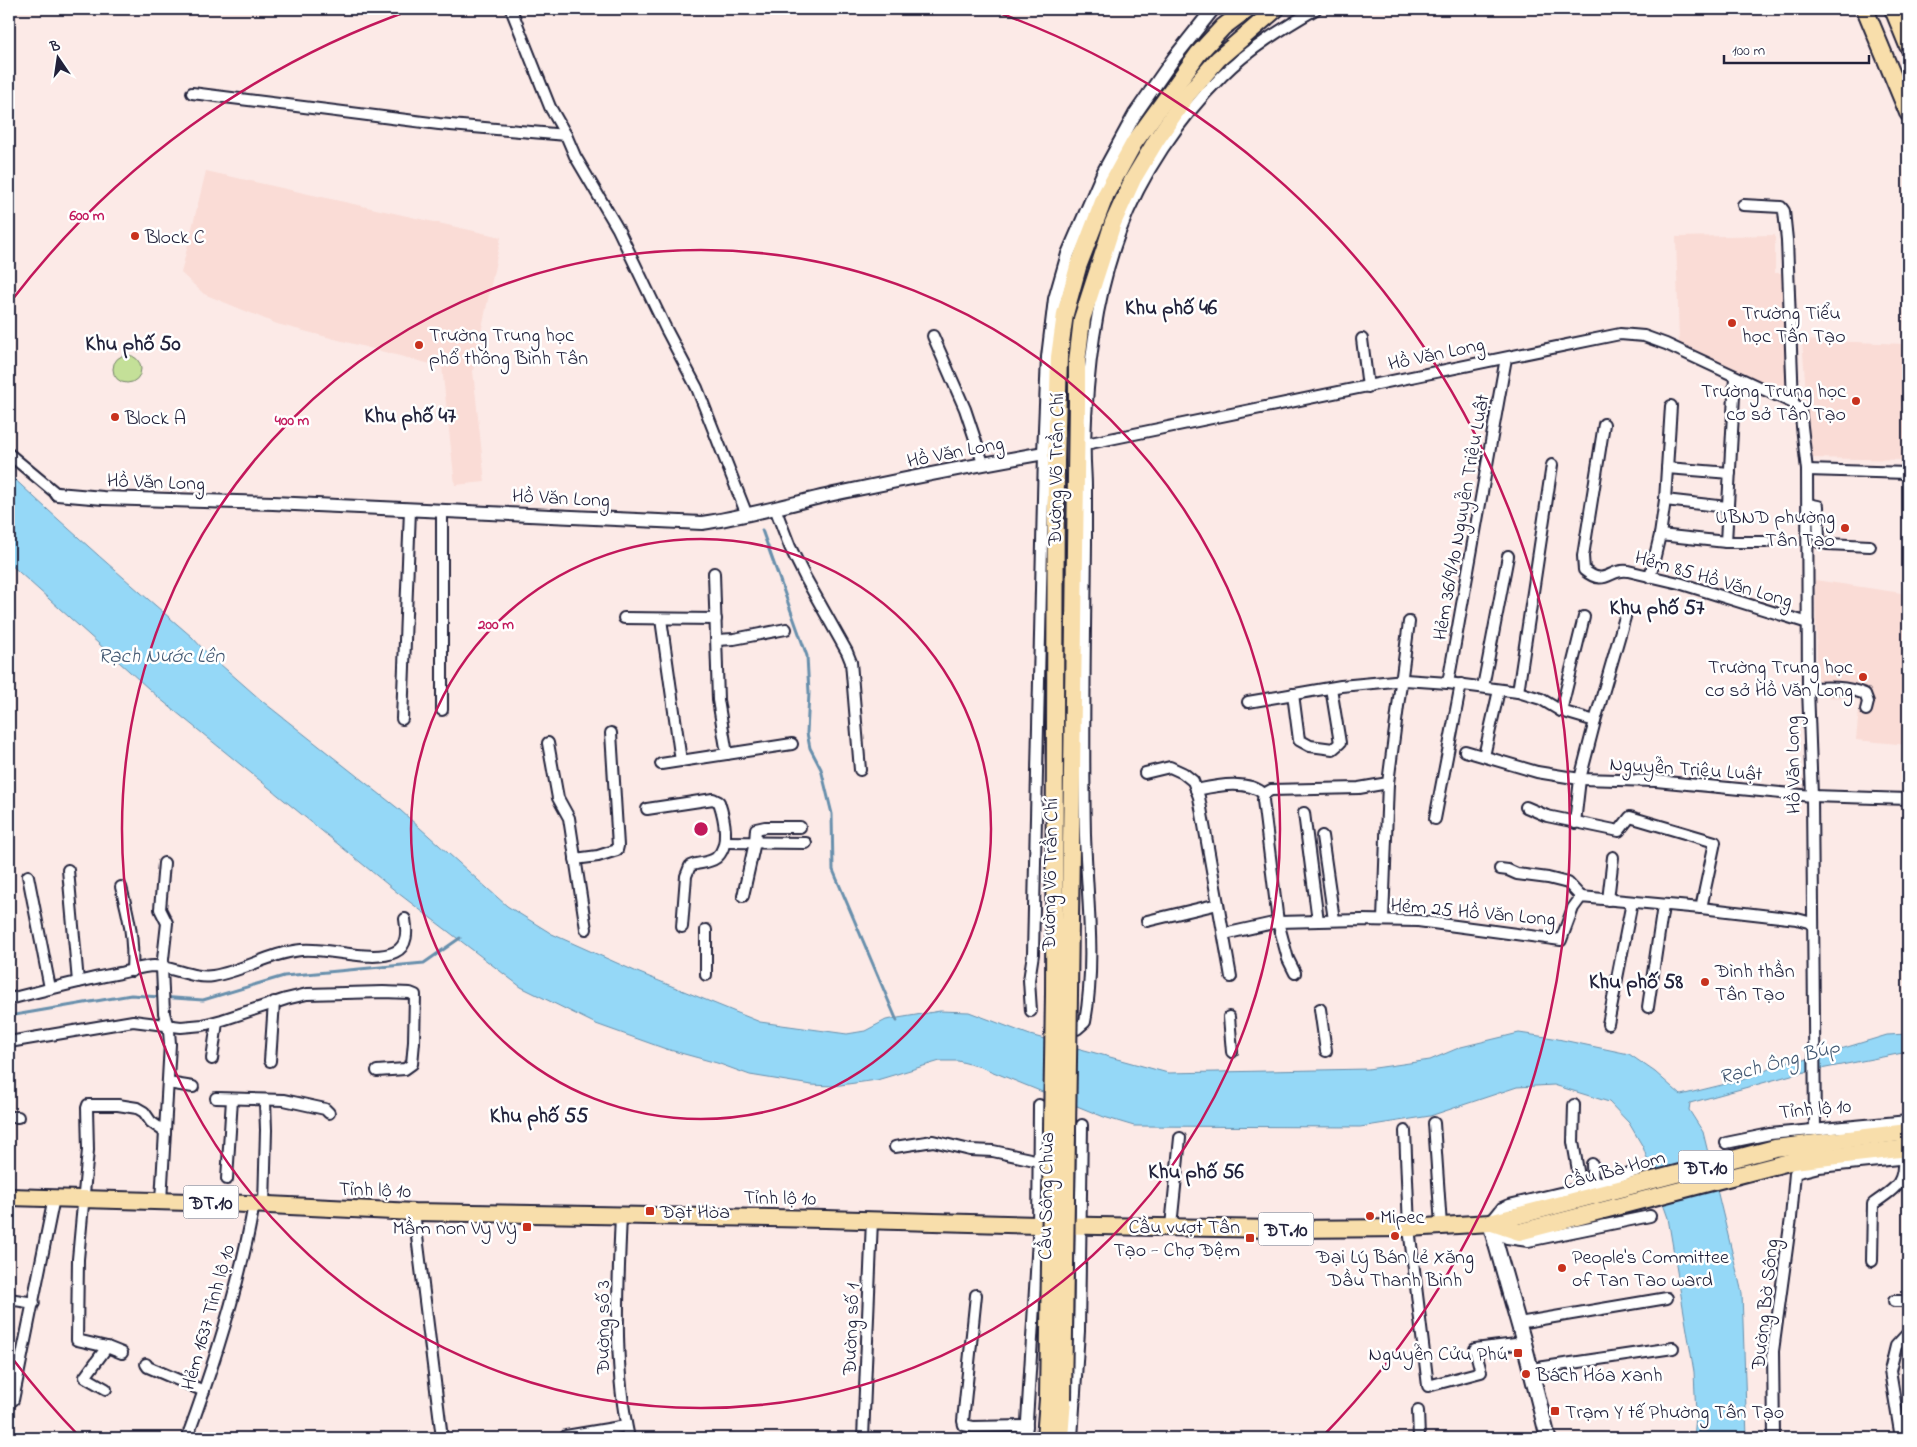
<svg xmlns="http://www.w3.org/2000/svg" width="1917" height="1447" font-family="'Indie Flower',sans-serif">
<rect width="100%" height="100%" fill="#fceae7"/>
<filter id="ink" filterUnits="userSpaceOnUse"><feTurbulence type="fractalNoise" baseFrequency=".02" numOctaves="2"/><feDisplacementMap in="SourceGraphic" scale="10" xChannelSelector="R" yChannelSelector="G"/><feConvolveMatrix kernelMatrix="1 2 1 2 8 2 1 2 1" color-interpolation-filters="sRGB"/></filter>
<g filter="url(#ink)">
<g fill="#fadcd6">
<polygon points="206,171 501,237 473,371 485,482 455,485 442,367 277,324 204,294 181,273"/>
<polygon points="1775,235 1775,273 1783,273 1789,394 1679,343 1676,237"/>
<polygon points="1802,340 1906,344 1905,460 1811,458"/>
<polygon points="1815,580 1908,594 1908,607 1903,642 1908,658 1908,745 1856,740 1860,698 1818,697"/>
</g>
<circle fill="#c4e098" stroke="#73816a" cx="127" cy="369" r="14"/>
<path fill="#95d8f7" stroke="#678fac" d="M 9,474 C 69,530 130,584 192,637 L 203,649 L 262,701 L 400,810 L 507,906 L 552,934 L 637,972 L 760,1022 L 847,1034 L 865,1031 L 886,1020 L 940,1011 L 969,1012 L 1030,1035 L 1168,1073 L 1368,1069 L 1430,1060 L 1461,1047 L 1519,1033 L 1553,1038 L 1629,1054 L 1655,1072 L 1681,1095 L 1742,1080 L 1789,1061 L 1801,1061 L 1887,1035 L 1908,1034 L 1908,1052 L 1795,1074 L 1690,1103 L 1689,1110 L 1703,1132 L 1742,1293 L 1747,1438 L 1694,1438 L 1696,1416 L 1694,1372 L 1668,1218 L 1643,1147 L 1629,1123 L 1609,1102 L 1554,1085 L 1517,1087 L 1430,1116 L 1360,1127 L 1134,1126 L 1104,1117 L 981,1067 L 958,1061 L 940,1061 L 877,1080 L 833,1086 L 811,1085 L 750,1075 L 717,1063 L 666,1049 L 596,1024 L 521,987 L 398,893 L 159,698 L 9,563 Z"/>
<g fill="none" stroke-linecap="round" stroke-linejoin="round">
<g stroke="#678fac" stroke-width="3">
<polyline points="762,530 807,656 809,693 807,733 810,748 821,769 832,814 833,870 897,1021"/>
<polyline points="9,1016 131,995 203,1000 284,976 424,963 460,938"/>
</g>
<defs>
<g id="minor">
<polyline points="511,9 550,107 566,135"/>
<polyline points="192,93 439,124 566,135 575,156 618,229 666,329 697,388 747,515"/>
<polyline points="1743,205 1781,207 1784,211 1787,240 1793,403"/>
<polyline points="933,336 965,409 983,463"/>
<polyline points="1362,339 1368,387"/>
<path d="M 1604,424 L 1583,556 L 1584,570 C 1606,588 1609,568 1628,571 L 1679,583 L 1808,623"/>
<polyline points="1076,446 1620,334 1644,336 1666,344 1793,403 1800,409 1807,470 1808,688 1812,796 1815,1130"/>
<polyline points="9,454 57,494"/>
<polyline points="1667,468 1730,473"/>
<polyline points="1807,470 1908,473"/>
<polyline points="1665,500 1727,507"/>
<polyline points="1808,504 1818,506 1819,542 1827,544 1870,546"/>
<polyline points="775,508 790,547 805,577 847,652 851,662 860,770"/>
<polyline points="1660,535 1726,542 1766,542"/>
<polyline points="1726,542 1735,377"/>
<polyline points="714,573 718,700 727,754"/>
<polyline points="1650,577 1660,535 1665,500 1671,406"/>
<polyline points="624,618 716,619"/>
<polyline points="661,619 681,761"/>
<polyline points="717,640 734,639 786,629"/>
<polyline points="1448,683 1506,358"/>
<polyline points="1483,687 1508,556"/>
<path d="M 1808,688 C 1828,687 1846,686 1865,694 L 1868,702 L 1866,710"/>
<polyline points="1518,692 1552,465"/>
<polyline points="1293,694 1299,740 1310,746 1333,749 1340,743 1331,688"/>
<polyline points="1248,702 1341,686 1405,680 1448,683 1518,692 1541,699 1561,711 1595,721"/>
<polyline points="442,710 442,511"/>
<polyline points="1561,711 1584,617"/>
<polyline points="402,719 410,510"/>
<polyline points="548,743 558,798 569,818 586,929"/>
<polyline points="1465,751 1537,772 1580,779 1656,781 1812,796 1908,799"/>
<polyline points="1484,756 1499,690"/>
<polyline points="661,764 792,744"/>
<polyline points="1145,773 1170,767 1183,773 1193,781 1199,797 1231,977"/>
<path d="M 1196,790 C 1216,786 1247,779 1264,794"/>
<polyline points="1526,807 1547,816 1619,831 1630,817 1715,842 1701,908"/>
<path d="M 647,809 L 713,799 L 719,802 C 724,817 731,846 716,858 C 708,864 698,862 690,866 L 686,876 L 682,927"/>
<polyline points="1304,813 1318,921"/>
<polyline points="1435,819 1461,684"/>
<polyline points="1575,823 1580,779 1595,721 1625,617"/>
<polyline points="1322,836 1334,920"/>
<polyline points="725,842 806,843"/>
<polyline points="575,859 598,856 617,850 618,846 611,733"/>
<polyline points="1500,869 1508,870 1517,874 1548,878 1568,883 1581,897"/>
<polyline points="68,870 78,982"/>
<polyline points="28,876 50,988"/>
<path d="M 121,887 C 129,917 134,939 132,971"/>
<polyline points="743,896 755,842 756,829 765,827 800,827"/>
<polyline points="1608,900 1613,857"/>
<polyline points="1383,920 1388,783"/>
<polyline points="1147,921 1218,904"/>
<polyline points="1224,934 1278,922 1361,920 1418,921 1561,940 1573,908 1581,897 1701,908 1797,919 1812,923"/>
<polyline points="1295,973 1288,959 1278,922 1263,800 1264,794 1271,790 1359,788 1388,783 1409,622"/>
<polyline points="706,975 706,930"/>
<path d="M 9,999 C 46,990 82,980 120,973 C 130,971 143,966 154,966 C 174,967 193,979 213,976 C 244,971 270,953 301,950 C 328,947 372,963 395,952 C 408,946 407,931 405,919"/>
<polyline points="1648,1007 1663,906"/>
<polyline points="1320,1009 1326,1051"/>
<polyline points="1031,1011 1029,980 1033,954 1044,453"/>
<polyline points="1229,1017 1232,1052"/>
<polyline points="1608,1024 1632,902"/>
<path d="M 1077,1029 L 1085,1022 C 1096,960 1087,897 1085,835 C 1083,737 1085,640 1086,543 C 1086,524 1086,506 1086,487 C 1086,473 1084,458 1085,443 C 1087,372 1095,299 1120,232 C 1141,175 1179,119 1222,76 C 1249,49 1283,28 1316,9"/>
<polyline points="9,1042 133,1021 181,1027 203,1025 222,1020 286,999 307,994 383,992 410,993 415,995 414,1042 412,1064 405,1069 377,1071"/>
<polyline points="212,1059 217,1022"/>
<polyline points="270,1061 274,1002"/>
<polyline points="168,1083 193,1087"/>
<polyline points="216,1098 284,1100 325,1109 329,1113"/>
<polyline points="1574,1105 1573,1142 1581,1188"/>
<polyline points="9,1117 18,1117"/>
<polyline points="1434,1123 1441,1226"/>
<polyline points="1405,1131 1409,1228 1428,1386 1481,1372 1475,1349 1524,1343"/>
<polyline points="1726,1143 1770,1134 1908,1121"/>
<polyline points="895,1147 933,1141 970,1150 993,1151 1039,1161"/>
<polyline points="1592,1164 1593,1185"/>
<polyline points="1639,1170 1581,1188 1509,1205 1502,1208 1490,1223 1498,1232 1507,1238 1528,1241 1650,1216"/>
<polyline points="227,1179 232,1099"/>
<polyline points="161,1201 170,1044 169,1031 164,1013 162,968 167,923 160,909 164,863"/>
<polyline points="264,1205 266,1130 265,1101"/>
<polyline points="414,1212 442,1438"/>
<path d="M 621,1215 C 618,1290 613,1365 629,1438"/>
<polyline points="1171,1226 1180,1138"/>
<path d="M 1872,1261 L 1873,1204 C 1893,1189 1905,1186 1903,1158"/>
<polyline points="976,1295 963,1421 964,1425 973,1427 1027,1426"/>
<polyline points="9,1299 34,1303"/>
<polyline points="1894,1301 1908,1301"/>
<polyline points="1518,1323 1667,1298"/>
<polyline points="122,1353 107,1347 77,1340 78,1259 88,1150 87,1108 88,1105 118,1105 137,1108 144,1112 151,1122 165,1132"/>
<polyline points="146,1364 148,1367 204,1391"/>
<polyline points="1531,1369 1673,1348"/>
<polyline points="106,1389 85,1377 107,1347"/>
<polyline points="13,1400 54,1198"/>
<polyline points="1418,1411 1419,1438"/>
<polyline points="566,1436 626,1426"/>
<path d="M 187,1438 C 215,1362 240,1284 254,1204"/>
<polyline points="863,1438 872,1220"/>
<polyline points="1026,1438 1038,1239 1039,1105"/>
<polyline points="1072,1438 1079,1331 1082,1125"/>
<polyline points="1774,1438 1773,1351 1791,1218 1795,1173 1819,1167 1908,1158"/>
<polyline points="1901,1438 1890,1371 1896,1346 1908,1333"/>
</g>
<g id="tertiary">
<polyline points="1044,453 1048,357 1055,299 1068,254 1104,171 1135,114 1174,58 1213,9"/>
<path d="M 57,494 L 103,498 L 273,503 L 702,523 C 750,516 796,502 843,492 C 914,477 985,463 1056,451"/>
</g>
<polyline id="secondary" points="1490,1223 1524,1343 1548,1438"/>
<g id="primary">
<polyline points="9,1197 226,1203 414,1212 825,1219 1038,1225 1285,1229 1409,1228 1490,1223 1775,1148 1908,1132"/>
<polyline points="1492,1223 1519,1232 1793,1161 1908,1148"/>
</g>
<g id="trunk">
<polyline points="1865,9 1908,113"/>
<polyline points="1893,9 1908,46"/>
<polyline points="1054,994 1056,461 1059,357 1065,314 1078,267 1106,194 1134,143 1198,54 1223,27 1247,9"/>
<polyline points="1069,994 1077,402 1077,362 1082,319 1113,223 1133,179 1157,139 1187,95 1218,59 1276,9"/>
<polyline points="1045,1438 1048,1399"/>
<polyline points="1060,1438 1063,1399"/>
</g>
</defs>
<use href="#minor" stroke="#22223b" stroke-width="14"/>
<use href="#tertiary" stroke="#22223b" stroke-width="16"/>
<use href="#secondary" stroke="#22223b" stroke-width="18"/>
<use href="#primary" stroke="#22223b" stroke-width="20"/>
<use href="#trunk" stroke="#22223b" stroke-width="20"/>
<use href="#minor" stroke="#fff" stroke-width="10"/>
<use href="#tertiary" stroke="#fff" stroke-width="12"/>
<use href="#secondary" stroke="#fff" stroke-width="14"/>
<use href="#primary" stroke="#f8deab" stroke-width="16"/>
<use href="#trunk" stroke="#f8deab" stroke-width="16"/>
<defs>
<g id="trunk-bridge">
<polyline points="1048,1399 1054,994"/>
<polyline points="1063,1399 1069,994"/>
</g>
</defs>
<use href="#trunk-bridge" stroke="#22223b" stroke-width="20" stroke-linecap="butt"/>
<use href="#trunk-bridge" stroke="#f8deab" stroke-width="16"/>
</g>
</g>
<g fill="none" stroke="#c2185b" stroke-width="2.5">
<circle cx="701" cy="829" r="290"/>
<circle cx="701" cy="829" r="579"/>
<path d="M81 1438A869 869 0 0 1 12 1358M12 300A869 869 0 0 1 411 10M991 10A869 869 0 0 1 1321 1438"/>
</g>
<g fill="#c8321e" stroke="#fff" stroke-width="2">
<circle cx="135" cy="236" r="5"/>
<circle cx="1732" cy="323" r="5"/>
<circle cx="419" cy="345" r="5"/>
<circle cx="1856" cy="401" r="5"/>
<circle cx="115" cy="417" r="5"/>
<circle cx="1845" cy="528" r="5"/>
<circle cx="1863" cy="677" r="5"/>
<circle cx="1705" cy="982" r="5"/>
<rect x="645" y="1206" width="10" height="10" rx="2.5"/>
<circle cx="1370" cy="1216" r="5"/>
<rect x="522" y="1222" width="10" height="10" rx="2.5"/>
<circle cx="1395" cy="1236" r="5"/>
<rect x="1245" y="1233" width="10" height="10" rx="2.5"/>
<circle cx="1562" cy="1268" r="5"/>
<rect x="1513" y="1348" width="10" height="10" rx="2.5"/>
<circle cx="1526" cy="1374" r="5"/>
<rect x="1550" y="1406" width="10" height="10" rx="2.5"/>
</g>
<g text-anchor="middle" stroke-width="5" stroke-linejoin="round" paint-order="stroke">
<g fill="#fff" stroke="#646476" stroke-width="1">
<rect x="1678.5" y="1150.5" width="55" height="33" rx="4"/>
<rect x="183.5" y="1185.5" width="55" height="33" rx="4"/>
<rect x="1258.5" y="1212.5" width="55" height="33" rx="4"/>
</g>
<g font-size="19" font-weight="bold" fill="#22223b">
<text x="1706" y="1174">ĐT.10</text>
<text x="211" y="1209">ĐT.10</text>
<text x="1286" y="1236">ĐT.10</text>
</g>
<g font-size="20" fill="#22223b" stroke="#fff" text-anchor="start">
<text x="145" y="243">Block C</text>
<text x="1742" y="319">Trường Tiểu<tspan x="1742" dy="23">học Tân Tạo</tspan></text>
<text x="429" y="341">Trường Trung học<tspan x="429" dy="23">phổ thông Bình Tân</tspan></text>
<text x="1846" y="397" text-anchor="end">Trường Trung học<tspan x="1846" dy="23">cơ sở Tân Tạo</tspan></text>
<text x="125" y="424">Block A</text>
<text x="1835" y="523" text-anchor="end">UBND phường<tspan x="1835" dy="23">Tân Tạo</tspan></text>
<text x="1853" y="673" text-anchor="end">Trường Trung học<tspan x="1853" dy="23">cơ sở Hồ Văn Long</tspan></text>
<text x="1715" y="977">Đình thần<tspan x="1715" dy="23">Tân Tạo</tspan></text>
<text x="660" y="1218">Đạt Hòa</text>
<text x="1380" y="1223">Mipec</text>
<text x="1240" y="1233" text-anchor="end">Cầu vượt Tân<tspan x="1240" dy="23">Tạo - Chợ Đệm</tspan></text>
<text x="517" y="1234" text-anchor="end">Mầm non Vy Vy</text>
<text x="1395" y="1263" text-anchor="middle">Đại Lý Bán Lẻ Xăng<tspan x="1395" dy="23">Dầu Thanh Bình</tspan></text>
<text x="1572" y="1263">People's Committee<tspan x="1572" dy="23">of Tan Tao ward</tspan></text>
<text x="1508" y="1360" text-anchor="end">Nguyễn Cửu Phú</text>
<text x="1536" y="1381">Bách Hóa Xanh</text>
<text x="1565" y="1418">Trạm Y tế Phường Tân Tạo</text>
</g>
<g font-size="20" fill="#22223b" stroke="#fff">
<text transform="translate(1436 353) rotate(-12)" y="7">Hồ Văn Long</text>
<text transform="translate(955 451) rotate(-11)" y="7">Hồ Văn Long</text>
<text transform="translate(1055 469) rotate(-89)" y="7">Đường Võ Trần Chí</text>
<text transform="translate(156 481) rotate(2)" y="7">Hồ Văn Long</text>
<text transform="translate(561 497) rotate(3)" y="7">Hồ Văn Long</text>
<text transform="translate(1460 517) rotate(-80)" y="7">Hẻm 36/9/10 Nguyễn Triệu Luật</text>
<text transform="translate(1714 578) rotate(16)" y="7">Hẻm 85 Hồ Văn Long</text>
<text transform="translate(1792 765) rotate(-91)" y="7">Hồ Văn Long</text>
<text transform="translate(1686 768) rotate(4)" y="7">Nguyễn Triệu Luật</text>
<text transform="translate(1049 874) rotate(-89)" y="7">Đường Võ Trần Chí</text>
<text transform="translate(1473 911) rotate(5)" y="7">Hẻm 25 Hồ Văn Long</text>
<text transform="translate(1815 1108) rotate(-5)" y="7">Tỉnh lộ 10</text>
<text transform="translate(1614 1169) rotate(-15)" y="7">Cầu Bà Hom</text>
<text transform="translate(375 1189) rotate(2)" y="7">Tỉnh lộ 10</text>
<text transform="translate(1045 1196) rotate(-89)" y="7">Cầu Sông Chùa</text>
<text transform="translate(780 1197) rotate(1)" y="7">Tỉnh lộ 10</text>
<text transform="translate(1764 1304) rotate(-84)" y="7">Đường Bờ Sông</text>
<text transform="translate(207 1317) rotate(-74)" y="7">Hẻm 1637 Tỉnh lộ 10</text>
<text transform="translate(602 1327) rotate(-90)" y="7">Đường số 3</text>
<text transform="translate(850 1329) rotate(-88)" y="7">Đường số 1</text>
</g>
<g font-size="21" font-weight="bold" fill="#22223b" stroke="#fff">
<text x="1171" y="314">Khu phố 46</text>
<text x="133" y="350">Khu phố 50</text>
<text x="410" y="422">Khu phố 47</text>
<text x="1657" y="614">Khu phố 57</text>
<text x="1636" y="988">Khu phố 58</text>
<text x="539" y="1122">Khu phố 55</text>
<text x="1196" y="1178">Khu phố 56</text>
</g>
<g font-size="21" font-style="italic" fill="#445973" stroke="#fff">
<text x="161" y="662">Rạch Nước Lên</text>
<text transform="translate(1779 1061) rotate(-15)" y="7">Rạch Ông Búp</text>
</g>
</g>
<circle cx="701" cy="829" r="8" fill="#c2185b" stroke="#fff" stroke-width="2.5"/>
<g font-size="15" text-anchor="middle" font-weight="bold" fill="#c2185b" stroke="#fff" stroke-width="5" stroke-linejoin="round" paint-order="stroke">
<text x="87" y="220">600 m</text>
<text x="292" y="425">400 m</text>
<text x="496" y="629">200 m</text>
</g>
<rect width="1917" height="1447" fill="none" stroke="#fff" stroke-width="30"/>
<rect x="15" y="15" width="1887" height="1417" fill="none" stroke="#22223b" stroke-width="2" filter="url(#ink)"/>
<g transform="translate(58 58) rotate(347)" stroke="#ffffff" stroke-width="4" paint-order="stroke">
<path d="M0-4L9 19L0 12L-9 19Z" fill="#22223b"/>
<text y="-8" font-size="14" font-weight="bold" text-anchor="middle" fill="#22223b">B</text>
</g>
<path d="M1724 55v8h145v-8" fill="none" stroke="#22223b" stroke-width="2.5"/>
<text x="1732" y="55" font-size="15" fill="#22223b" stroke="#ffffff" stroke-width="4" paint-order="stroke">100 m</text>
</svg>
